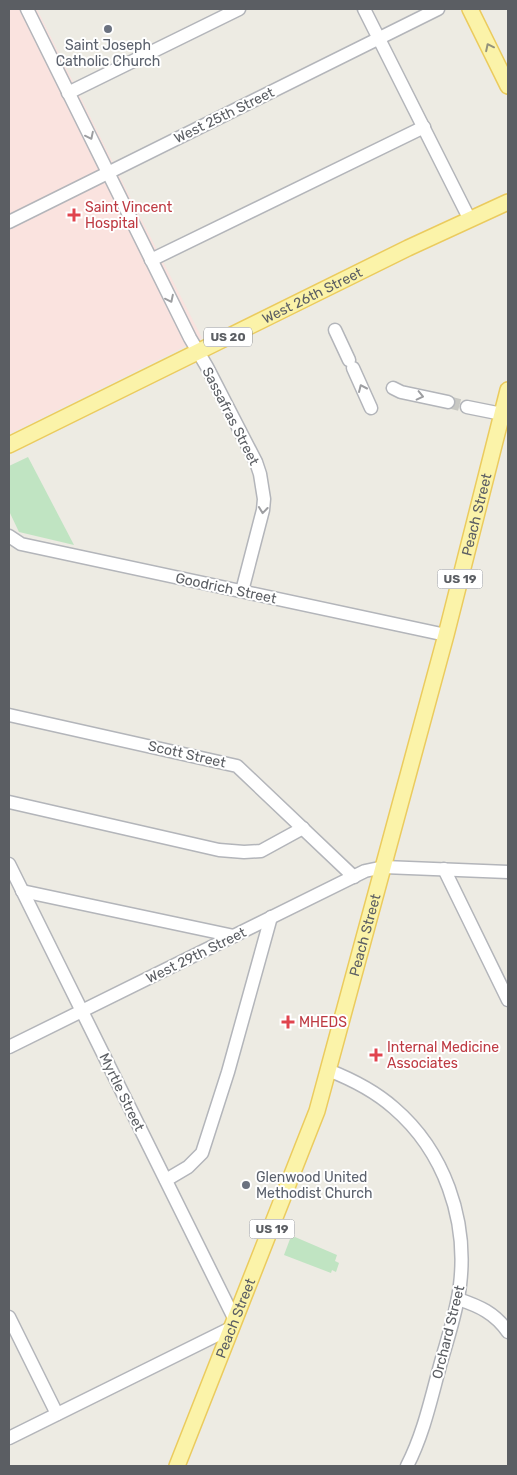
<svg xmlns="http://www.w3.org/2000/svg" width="517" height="1475" font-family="Rubik,sans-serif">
<rect width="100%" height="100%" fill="#edebe3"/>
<polygon fill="#fae3df" points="9,9 37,9 125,187 202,338 9,434"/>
<g fill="#c0e4c2">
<polygon points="28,457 74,545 19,532 9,511 9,466"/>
<polygon points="295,1237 337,1255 335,1261 339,1263 336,1272 332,1270 331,1273 284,1255 290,1239"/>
</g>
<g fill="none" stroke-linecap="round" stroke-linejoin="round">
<polyline stroke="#c8c8c3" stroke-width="12" stroke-dasharray="12 6" stroke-linecap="butt" points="448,402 467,407"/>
<defs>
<g id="minor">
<polyline points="27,9 190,338 207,367 256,462 260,474 264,499 263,510 242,591"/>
<polyline points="364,9 470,220"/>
<polyline points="68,93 239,9"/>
<polyline points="9,222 438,9"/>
<polyline points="151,260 424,127"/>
<polyline points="335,330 349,360"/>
<polyline points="353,368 371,408"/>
<polyline points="393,388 401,392 448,402"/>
<polyline points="467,407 502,414"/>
<polyline points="9,536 21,544 446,635"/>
<polyline points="9,715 237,766 354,877"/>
<polyline points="9,802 219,850 244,852 261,851 303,828"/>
<polyline points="9,864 235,1320"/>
<polyline points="444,869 508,1000"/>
<polyline points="22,891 234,936"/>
<polyline points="9,1047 365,871 384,867 508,872"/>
<path d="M 328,1070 C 351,1079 376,1092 394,1108 C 444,1151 468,1219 460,1285 C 457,1311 448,1337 441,1362 C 431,1398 424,1433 407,1466"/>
<polyline points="166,1180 188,1167 202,1153 228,1072 271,917"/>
<path d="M 458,1299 C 479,1306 495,1313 508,1332"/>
<polyline points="9,1317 57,1414"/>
<polyline points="9,1438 233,1327"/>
</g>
<g id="major">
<polyline points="470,9 508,86"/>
<path id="s1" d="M 9,445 L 408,248 L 508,202"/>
<path id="s2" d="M 177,1466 L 317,1111 L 446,635 L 508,390"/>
</g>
</defs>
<use href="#minor" stroke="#b3b5ba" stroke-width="15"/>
<use href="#major" stroke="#ebcb5e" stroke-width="18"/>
<use href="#minor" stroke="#fff" stroke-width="12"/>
<use href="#major" stroke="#fbf3a9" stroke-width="15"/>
</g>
<defs><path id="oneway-chevron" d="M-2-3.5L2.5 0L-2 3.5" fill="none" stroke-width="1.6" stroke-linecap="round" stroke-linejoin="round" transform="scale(1.25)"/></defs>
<use stroke="#93927c" href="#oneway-chevron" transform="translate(489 47) rotate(-116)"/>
<g stroke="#9d9ea1">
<use href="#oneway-chevron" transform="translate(90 136) rotate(64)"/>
<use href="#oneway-chevron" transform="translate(170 299) rotate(64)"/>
<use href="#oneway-chevron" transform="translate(362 388) rotate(-114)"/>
<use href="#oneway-chevron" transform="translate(420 396) rotate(13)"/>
<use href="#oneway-chevron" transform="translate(263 510) rotate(96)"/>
</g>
<g fill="#6b7280" stroke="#fff" stroke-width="2">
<circle cx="108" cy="29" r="5"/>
<circle cx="246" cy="1185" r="5"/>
</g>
<g fill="#e0444e" stroke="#fff" stroke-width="2">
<path d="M71.5 207.5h5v5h5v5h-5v5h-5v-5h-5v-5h5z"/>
<path d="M285.5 1014.5h5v5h5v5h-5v5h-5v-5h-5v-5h5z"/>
<path d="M373.5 1047.5h5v5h5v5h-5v5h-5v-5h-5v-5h5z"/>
</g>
<g text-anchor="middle" stroke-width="4" stroke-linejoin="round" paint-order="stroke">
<g fill="#fff" stroke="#8c8e92" stroke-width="1">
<rect x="204" y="327.5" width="48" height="19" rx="4"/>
<rect x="437.5" y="569.5" width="45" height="19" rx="4"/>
<rect x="249.5" y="1219.5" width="45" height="19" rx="4"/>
</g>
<g font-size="12" font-weight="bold" fill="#5b5e63">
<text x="228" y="341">US 20</text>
<text x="460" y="583">US 19</text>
<text x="272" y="1233">US 19</text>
</g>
<g font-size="14" fill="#5b616d" stroke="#fff">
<text x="108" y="50">Saint Joseph<tspan x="108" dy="16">Catholic Church</tspan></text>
<text x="256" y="1182" text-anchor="start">Glenwood United<tspan x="256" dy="16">Methodist Church</tspan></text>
</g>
<g font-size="14" fill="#5b5e63" stroke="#fff">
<text transform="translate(224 115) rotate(-26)" y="5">West 25th Street</text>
<text dy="5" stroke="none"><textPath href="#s1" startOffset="338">West 26th Street</textPath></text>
<text transform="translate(231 416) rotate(63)" y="5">Sassafras Street</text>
<text dy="5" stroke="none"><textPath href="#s2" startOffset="999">Peach Street</textPath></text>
<text transform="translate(226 588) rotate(12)" y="5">Goodrich Street</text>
<text transform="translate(187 754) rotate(13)" y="5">Scott Street</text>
<text dy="5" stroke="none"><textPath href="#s2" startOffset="564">Peach Street</textPath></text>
<text transform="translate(196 955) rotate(-26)" y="5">West 29th Street</text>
<text transform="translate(122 1092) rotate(64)" y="5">Myrtle Street</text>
<text dy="5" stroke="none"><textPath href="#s2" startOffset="159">Peach Street</textPath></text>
<text transform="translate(448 1332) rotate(-76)" y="5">Orchard Street</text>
</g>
<g font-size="14" fill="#be3a42" stroke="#fff" text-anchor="start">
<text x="85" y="212">Saint Vincent<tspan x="85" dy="16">Hospital</tspan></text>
<text x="299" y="1027">MHEDS</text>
<text x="387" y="1052">Internal Medicine<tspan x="387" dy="16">Associates</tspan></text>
</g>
</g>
<rect width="517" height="1475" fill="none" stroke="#5b5e63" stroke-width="20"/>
</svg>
